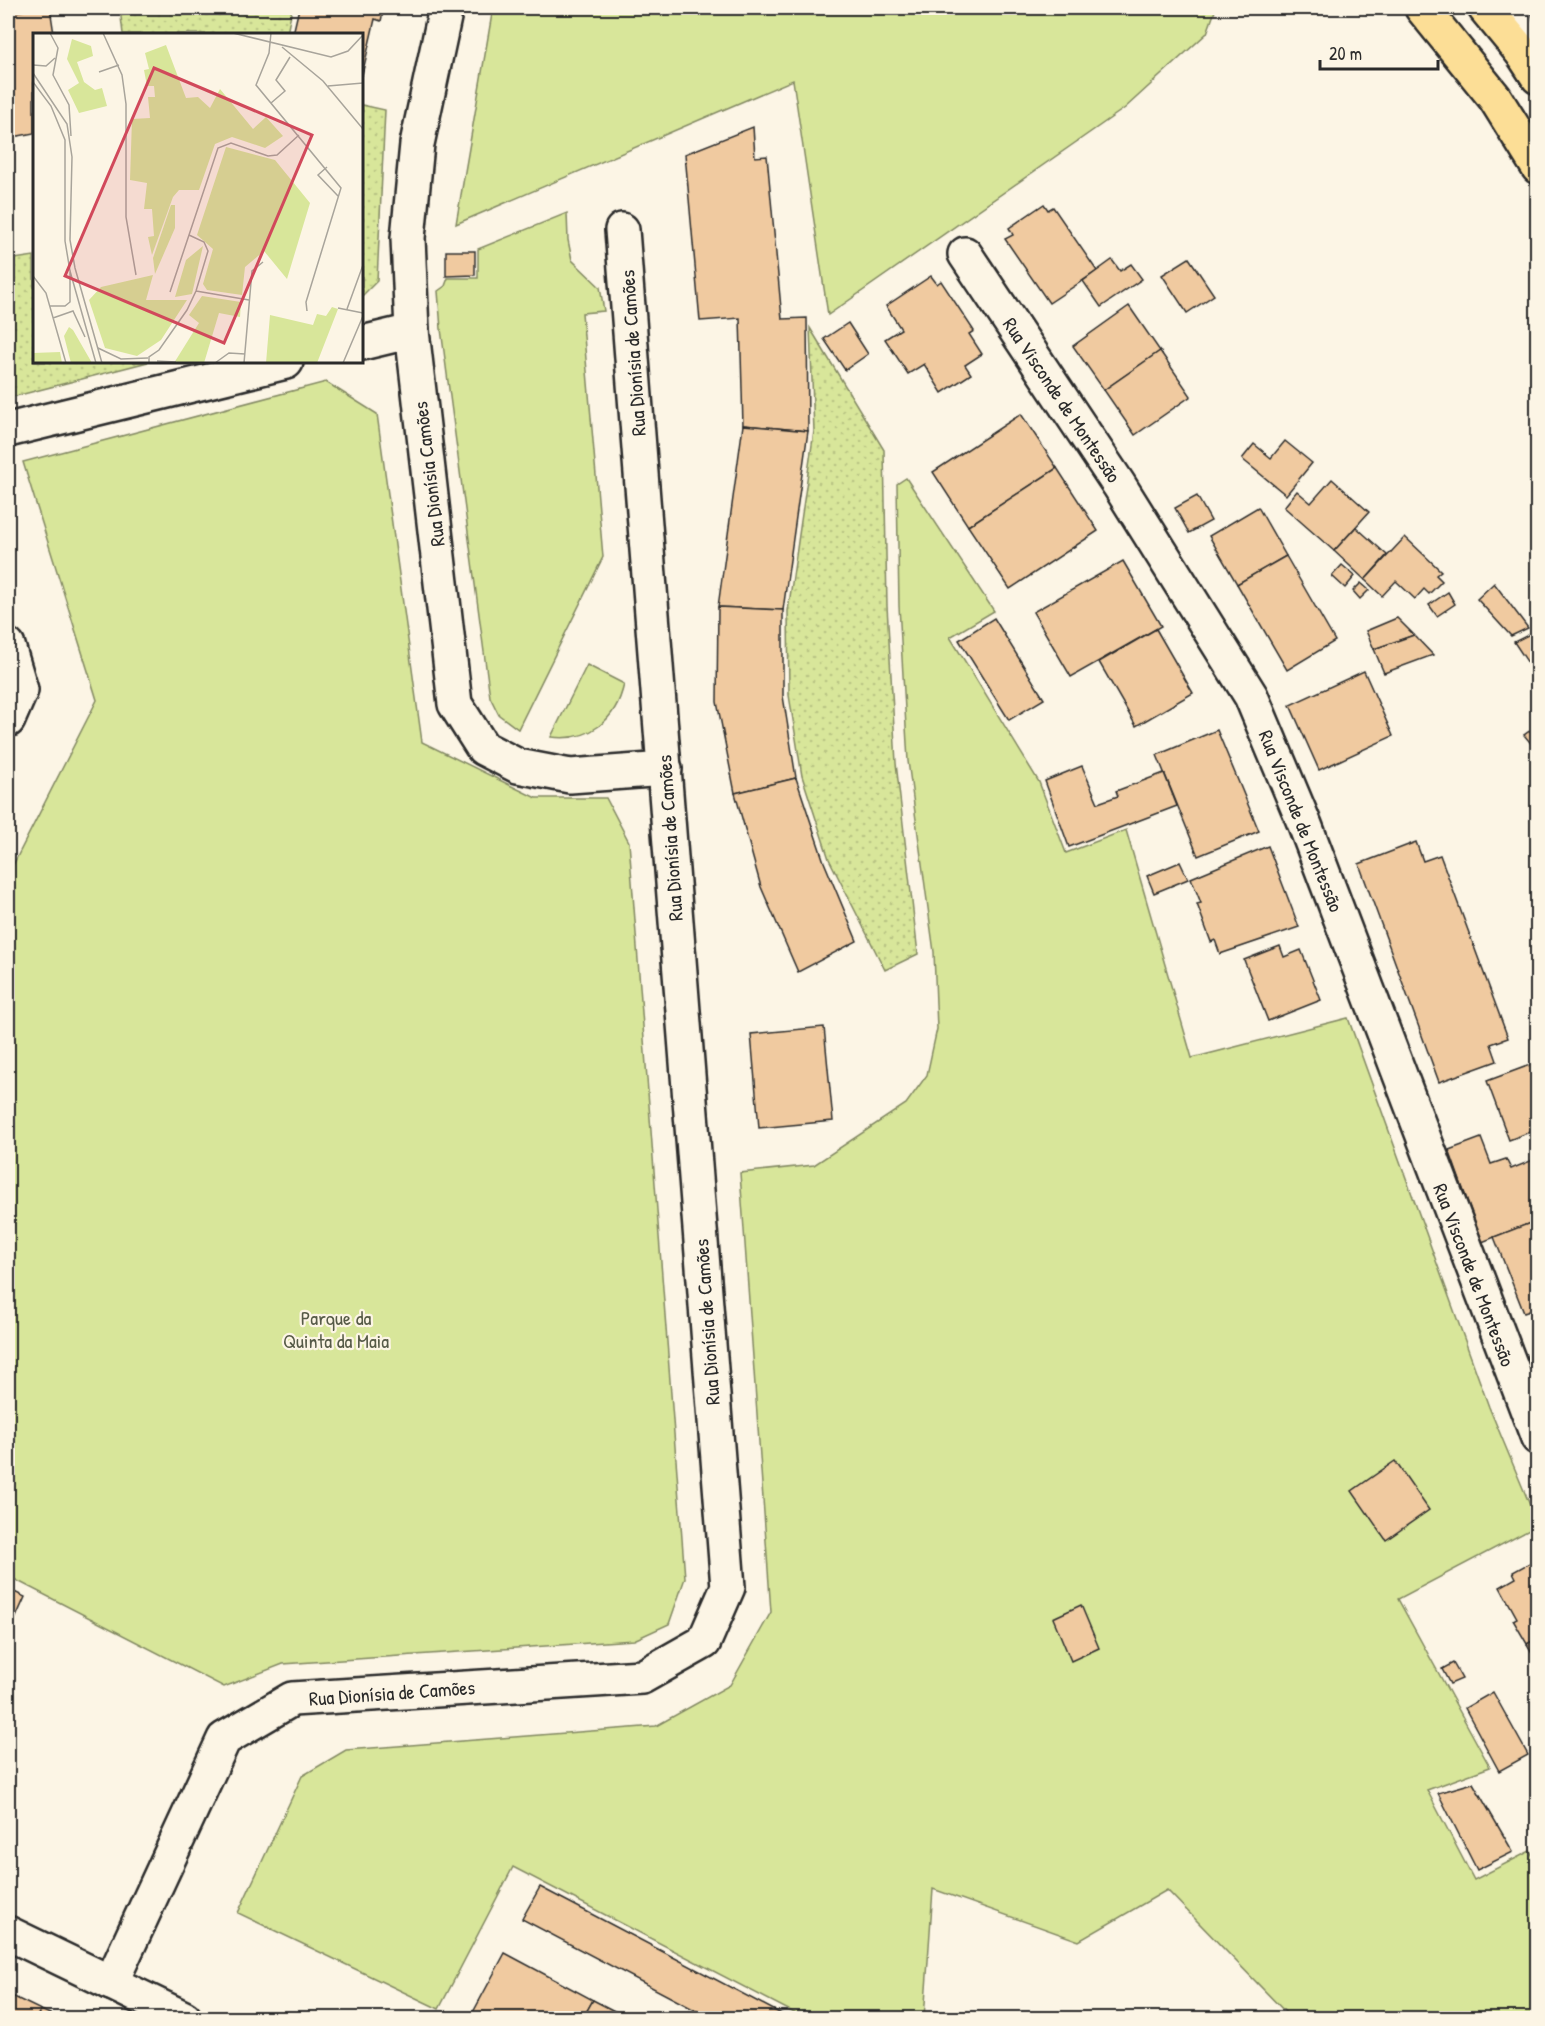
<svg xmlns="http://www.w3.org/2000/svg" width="1545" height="2026" font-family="'Patrick Hand',sans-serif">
<defs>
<pattern id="garden-dots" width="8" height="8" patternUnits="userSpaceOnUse" patternTransform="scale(1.5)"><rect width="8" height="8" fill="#d8e69a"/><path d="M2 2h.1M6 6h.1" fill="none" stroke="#bac585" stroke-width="1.8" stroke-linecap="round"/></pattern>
</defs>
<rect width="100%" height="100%" fill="#fcf5e5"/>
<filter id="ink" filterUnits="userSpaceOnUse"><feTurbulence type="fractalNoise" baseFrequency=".0167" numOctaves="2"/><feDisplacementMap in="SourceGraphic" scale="12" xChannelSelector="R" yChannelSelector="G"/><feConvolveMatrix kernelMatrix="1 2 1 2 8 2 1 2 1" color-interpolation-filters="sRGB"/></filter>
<g filter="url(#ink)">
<g fill="#d8e69a" stroke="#828862" stroke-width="1.5">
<polygon points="493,8 1216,8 1207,33 1125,108 828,315 793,80 456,224"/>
<polygon points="567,213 568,240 572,260 600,287 604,311 582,313 603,557 518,729 499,715 490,697 441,329 438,291 445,286 448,278 478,278 478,249"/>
<polygon points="326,382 377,414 422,742 536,798 606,798 629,842 685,1578 669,1624 634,1640 283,1664 224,1687 8,1576 8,875 97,700 23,462"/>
<polygon points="906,478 994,611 950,637 1039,782 1066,853 1126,830 1192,1058 1348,1018 1489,1407 1537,1522 1537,1526 1398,1599 1490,1767 1427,1790 1474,1880 1530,1851 1537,1862 1537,2018 1291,2018 1167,1890 1079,1941 933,1889 924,2018 804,2018 513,1867 439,2009 238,1913 302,1776 346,1750 656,1726 730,1685 771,1612 740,1173 814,1165 906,1104 927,1075 937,1029 934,952 908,761 899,606 897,484"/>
<path d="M 587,665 L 624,684 C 616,721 589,742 551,737 Z"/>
</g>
<g fill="url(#garden-dots)" stroke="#828862" stroke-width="1.5">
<polygon points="120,8 292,8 287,34 123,34"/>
<polygon points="362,105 385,110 377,281 362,296"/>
<polygon points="34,256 34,362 148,362 8,398 8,260"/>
<polygon points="810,328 884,450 887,606 896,763 918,954 885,970 829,859 802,776 789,695 788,611 814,431"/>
</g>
<g fill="#f0caa0" stroke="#2b2b2b" stroke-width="1.5">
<polygon points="38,8 50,8 54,34 34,34 34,133 8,138 8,13"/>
<polygon points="299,8 384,8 381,21 375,19 362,75 362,34 293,34"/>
<polygon points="753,127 755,157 767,156 782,319 807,318 808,431 743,425 740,318 700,321 685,154"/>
<polygon points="1044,204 1048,210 1053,207 1097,271 1049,303 1005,239 1013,235 1009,228"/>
<polygon points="446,251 475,251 475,275 446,276"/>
<polygon points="1189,258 1214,295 1187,313 1162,275"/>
<polygon points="1112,260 1120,271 1131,264 1142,279 1101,307 1083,281"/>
<polygon points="931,276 937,284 941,281 974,331 969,334 982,354 965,365 971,374 942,393 924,364 908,374 885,339 901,329 886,306"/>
<polygon points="1129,306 1160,351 1104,390 1073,346"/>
<polygon points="848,323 868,354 845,370 824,339"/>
<polygon points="1160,351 1191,396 1135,435 1104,390"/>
<polygon points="1021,414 1057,468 968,526 933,472"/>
<polygon points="743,425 808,431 783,610 718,607"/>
<polygon points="1285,441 1312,463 1286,495 1242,459 1254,444 1271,458"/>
<polygon points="1057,468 1098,531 1010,589 968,526"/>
<polygon points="1332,479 1369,512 1334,551 1284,507 1297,491 1311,503"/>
<polygon points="1197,496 1211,521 1189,533 1175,508"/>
<polygon points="1258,507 1286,556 1237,584 1209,536"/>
<polygon points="1356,527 1387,555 1365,580 1334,551"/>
<polygon points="1405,537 1441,571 1436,575 1442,581 1429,594 1424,589 1415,599 1396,581 1382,596 1365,580"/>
<polygon points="1286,556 1335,641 1287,670 1237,584"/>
<polygon points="1123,561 1161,626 1071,677 1033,612"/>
<polygon points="1342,565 1355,576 1345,588 1332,576"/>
<polygon points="1361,583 1369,590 1360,599 1353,591"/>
<polygon points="1494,583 1528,628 1511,636 1477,599"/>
<polygon points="1448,592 1455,604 1437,616 1429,605"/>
<polygon points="718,607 783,610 783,696 796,778 735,793 717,702"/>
<polygon points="994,618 1044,699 1009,720 959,640"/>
<polygon points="1397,618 1414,635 1374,649 1366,631"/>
<polygon points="1156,629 1193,693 1136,726 1099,662"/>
<polygon points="1538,630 1538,678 1514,642"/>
<polygon points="1414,635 1433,655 1384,673 1374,649"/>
<polygon points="1364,671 1393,736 1319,770 1290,705"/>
<polygon points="1538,725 1538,744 1534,747 1524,735"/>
<polygon points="1217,730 1259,831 1198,856 1157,755"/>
<polygon points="1082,766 1098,803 1118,796 1116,791 1164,773 1177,806 1069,847 1045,781"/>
<polygon points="796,778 824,862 857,941 798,972 761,887 735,793"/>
<polygon points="1416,842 1423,861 1440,855 1508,1038 1491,1044 1497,1061 1439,1082 1359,864"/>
<polygon points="1268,846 1299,927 1220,954 1215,940 1211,942 1197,904 1201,903 1191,878"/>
<polygon points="1180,862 1188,879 1154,893 1147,876"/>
<polygon points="1280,946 1284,957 1301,950 1321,1000 1268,1021 1244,960"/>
<polygon points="824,1027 833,1121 759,1128 751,1034"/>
<polygon points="1538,1062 1538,1129 1509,1140 1487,1081"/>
<polygon points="1481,1138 1491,1164 1506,1159 1511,1169 1538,1158 1538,1220 1482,1242 1449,1150"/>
<polygon points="1538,1220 1538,1308 1524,1313 1494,1237"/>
<polygon points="1395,1461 1429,1510 1386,1540 1352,1491"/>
<polygon points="1537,1559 1538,1638 1527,1644 1513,1620 1517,1618 1500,1587 1516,1578 1513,1572"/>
<polygon points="8,1589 25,1597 8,1635"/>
<polygon points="1081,1605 1099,1648 1071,1661 1053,1618"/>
<polygon points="1538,1638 1538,1663 1527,1644"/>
<polygon points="1453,1663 1462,1679 1450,1684 1442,1669"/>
<polygon points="1493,1692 1528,1755 1499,1771 1465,1708"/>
<polygon points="1473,1783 1513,1852 1477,1870 1438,1793"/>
<polygon points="540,1887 789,2018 710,2018 522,1919"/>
<polygon points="505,1953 593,2000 583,2018 470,2018"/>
<polygon points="8,1994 41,2010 36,2018 8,2018"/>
<polygon points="593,2000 628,2018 583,2018"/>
<polygon points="41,2010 59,2018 36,2018"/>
</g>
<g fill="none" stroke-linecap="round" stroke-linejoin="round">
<defs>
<g id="minor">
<polyline points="446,8 417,144 408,238 412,331 455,704 483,748 518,766 570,776 665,769"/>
<polyline points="1513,8 1523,54"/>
<polyline points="965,254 1119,485 1251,696 1305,825 1538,1438"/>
<polyline points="362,343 412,331"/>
<polyline points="8,430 286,362"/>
<polyline points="8,646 21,690 8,720"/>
<polyline points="8,1933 184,2018"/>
<polyline points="111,1983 224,1739 292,1699 642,1677 704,1642 728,1587 622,230"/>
</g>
<g id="major">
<polyline points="1422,8 1495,98 1538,167"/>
<polyline points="1485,8 1523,54 1538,77"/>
</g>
</defs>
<use href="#minor" stroke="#2b2b2b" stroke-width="38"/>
<use href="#major" stroke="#2b2b2b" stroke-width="38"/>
<use href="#minor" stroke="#fcf5e5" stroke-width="33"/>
<use href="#major" stroke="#fcde96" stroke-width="33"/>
</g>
</g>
<g text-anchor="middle" stroke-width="4.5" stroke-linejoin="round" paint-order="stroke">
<g font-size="20" fill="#2b2b2b" stroke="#fcf5e5">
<text transform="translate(633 353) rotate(-94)" y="7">Rua Dionísia de Camões</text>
<text transform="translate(1062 400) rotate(56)" y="7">Rua Visconde de Montessão</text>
<text transform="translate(429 474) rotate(-97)" y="7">Rua Dionísia Camões</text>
<text transform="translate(1301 821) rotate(68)" y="7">Rua Visconde de Montessão</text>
<text transform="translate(670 838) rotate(-94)" y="7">Rua Dionísia de Camões</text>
<text transform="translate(1474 1275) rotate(69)" y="7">Rua Visconde de Montessão</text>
<text transform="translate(707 1322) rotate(-94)" y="7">Rua Dionísia de Camões</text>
<text transform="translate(392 1693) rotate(-4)" y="7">Rua Dionísia de Camões</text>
</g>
<g font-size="20" fill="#565a47" stroke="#fcf5e5">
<text x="336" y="1325">Parque da<tspan x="336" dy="23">Quinta da Maia</tspan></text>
</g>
</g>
<g transform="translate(33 33)">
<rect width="330" height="330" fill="#fcf5e5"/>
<path d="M 39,6 L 58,13 L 60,23 L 44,29 L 51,49 L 62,57 L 69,55 L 74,73 L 46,80 L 35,57 L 46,50 L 34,26 ZM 133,12 L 153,65 L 165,64 L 177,75 L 187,56 L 220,96 L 233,84 L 250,103 L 232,115 L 199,104 L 182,111 L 166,157 L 146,157 L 140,164 L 119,222 L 115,204 L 121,203 L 119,176 L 111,176 L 114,150 L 97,147 L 99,86 L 117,85 L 115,64 L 122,64 L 121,53 L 114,53 L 111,37 L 116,36 L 112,20 ZM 193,114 L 242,127 L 277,170 L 254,246 L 231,218 L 212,234 L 209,262 L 174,257 L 170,251 L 180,216 L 164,202 ZM 170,213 L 159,261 L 142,264 L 153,227 ZM 120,242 L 113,267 L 154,267 L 128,307 L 104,323 L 72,315 L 56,267 L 68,254 ZM 299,274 L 305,276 L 284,330 L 233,330 L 237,282 L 280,292 L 284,281 L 293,283 Z" fill="#d8e69a"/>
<path d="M 36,294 L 40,297 L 59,330 L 38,330 L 31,303 ZM 27,319 L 29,330 L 0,330 L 0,320 Z" fill="#d8e69a"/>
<path d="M 138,172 L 142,172 L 142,195 L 122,241 L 120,225 ZM 169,263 L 208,269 L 207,284 L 186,280 L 171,330 L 141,330 L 166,290 L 156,282 Z" fill="#d8e69a"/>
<path fill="none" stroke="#a8a49b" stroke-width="1.5" d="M 17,0 L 25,15 L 20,42 L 36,72 L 38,103M 70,0 L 89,42 L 93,71 L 93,184 L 103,242M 200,0 L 298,24 L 315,18 L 330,2M 238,0 L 236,20 L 223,52 L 308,155 L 273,269 L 274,278M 249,14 L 290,48 L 330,96M 0,32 L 13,33 L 22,25M 66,39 L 86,32M 0,40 L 34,91 L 39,124 L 37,207 L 42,235 L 69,330M 0,49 L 18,73 L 32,107 L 32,208 L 37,238 L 63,330M 295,53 L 330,50M 238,70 L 252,58 L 243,47 L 257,24M 294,134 L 285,142 L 305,163M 0,243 L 13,260 L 33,330M 163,258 L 216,267M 137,259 L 185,115 L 198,110 L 235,123 L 244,122 L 266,102M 17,273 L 32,273 L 37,269 L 37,239M 305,275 L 330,280M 314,276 L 330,232M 20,285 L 40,278 L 52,304M 65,315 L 88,326 L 115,325M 124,328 L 143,329M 116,330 L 116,324 L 126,317 L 154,277 L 163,258 L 175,218 L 171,209 L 156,202M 182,330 L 196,320 L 212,321M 211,330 L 219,238 L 230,229M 310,330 L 330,283"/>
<path fill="#d1495b" fill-opacity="0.15" stroke="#d1495b" stroke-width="3" d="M 121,35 L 279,102 L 191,310 L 32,243 Z"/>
<rect width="330" height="330" fill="none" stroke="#2b2b2b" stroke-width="3"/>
</g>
<rect width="1545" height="2026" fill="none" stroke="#fcf5e5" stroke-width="30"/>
<rect x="15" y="15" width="1515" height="1996" fill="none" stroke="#2b2b2b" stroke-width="2" filter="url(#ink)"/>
<path d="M1320 60v9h118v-9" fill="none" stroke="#2b2b2b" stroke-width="3"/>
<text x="1329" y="60" font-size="18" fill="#2b2b2b" stroke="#fcf5e5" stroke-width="4.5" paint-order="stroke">20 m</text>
</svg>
